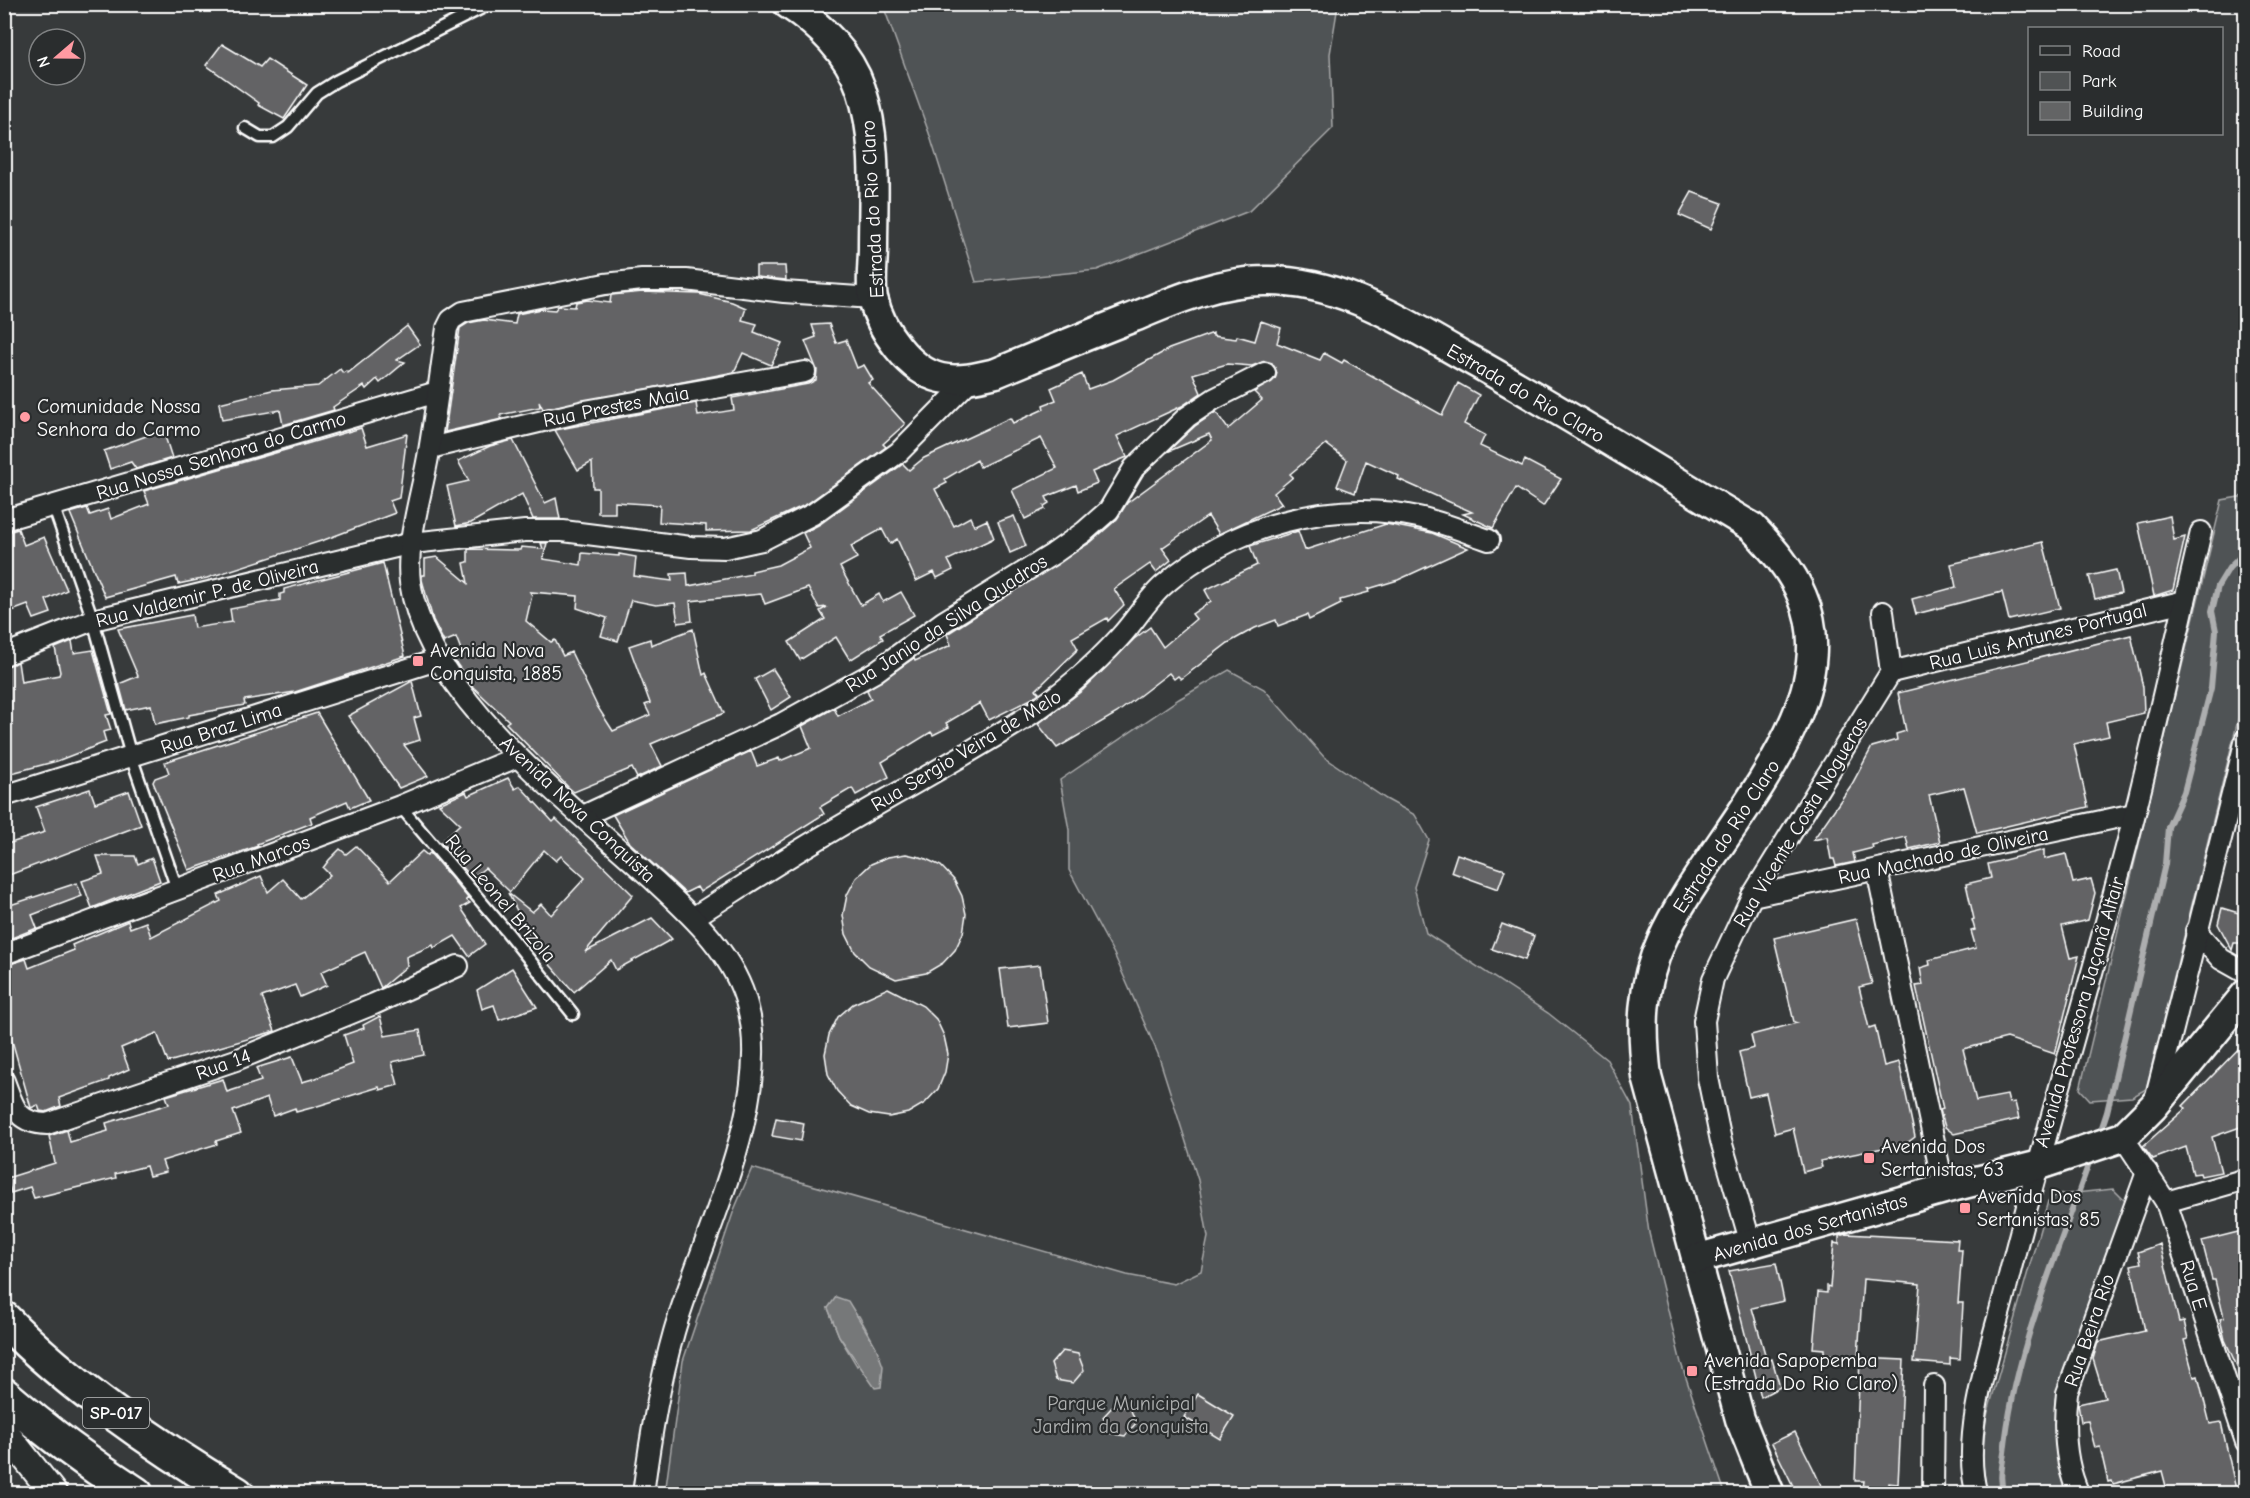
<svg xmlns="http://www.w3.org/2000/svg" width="2250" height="1498" font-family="'Comic Neue',sans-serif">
<rect width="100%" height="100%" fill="#373a3b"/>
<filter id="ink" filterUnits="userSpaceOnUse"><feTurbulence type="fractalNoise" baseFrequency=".0167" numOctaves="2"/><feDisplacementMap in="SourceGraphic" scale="12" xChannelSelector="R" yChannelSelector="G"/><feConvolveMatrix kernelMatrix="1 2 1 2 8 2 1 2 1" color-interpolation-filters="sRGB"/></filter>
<g filter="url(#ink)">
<g fill="#505354" stroke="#a8a9aa" stroke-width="1.5" fill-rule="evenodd">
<polygon points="883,5 1338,5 1330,54 1333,128 1249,211 1097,270 976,282 929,133"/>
<polygon points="2245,496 2245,692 2146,1089 2132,1097 2090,1100 2080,1089 2222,500"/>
<path d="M 1229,670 L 1264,689 L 1324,757 L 1386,799 L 1415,815 L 1429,840 L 1414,887 L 1426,933 L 1548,1013 L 1607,1060 L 1632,1106 L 1649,1233 L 1681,1363 L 1725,1493 L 665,1494 L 683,1361 L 734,1210 L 752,1168 L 1127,1275 L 1174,1284 L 1201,1271 L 1208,1237 L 1198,1180 L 1158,1054 L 1114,954 L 1069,870 L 1069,830 L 1060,780 L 1179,699 ZM 828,1308 L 859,1316 L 876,1347 L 857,1366 L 839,1336 Z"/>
<polygon points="2113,1189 2128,1204 2055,1399 2055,1440 2059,1460 2070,1493 1987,1494 1982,1459 1986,1419 2048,1201 2057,1195"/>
</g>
<polygon fill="#767879" stroke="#adaeaf" stroke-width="1.5" points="836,1297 848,1301 876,1347 883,1366 881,1387 875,1388 839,1336 828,1308"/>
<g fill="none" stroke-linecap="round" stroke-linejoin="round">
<g stroke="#adaeaf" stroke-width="6">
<polyline points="2099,1136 2107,1112 2165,864 2168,827 2184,792 2211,688 2216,631 2212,611 2218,586 2229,568 2246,551"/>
<path d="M 2004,1494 C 1999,1480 2002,1467 2004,1453 C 2014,1351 2058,1253 2091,1157"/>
</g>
</g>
<g fill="#636465" stroke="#fff" stroke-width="1.5">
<polygon points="222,44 260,67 267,59 307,85 284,119 258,105 259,103 206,65"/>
<polygon points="1692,192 1722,203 1711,229 1679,215"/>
<polygon points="756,266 785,266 786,280 756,277"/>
<polygon points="643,292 699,294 732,302 746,308 742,320 757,324 754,332 782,343 771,365 743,353 734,372 543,409 539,401 540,407 500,415 502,419 445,432 460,328 468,323 484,320 515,324 517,314 542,309 555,310 558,306 575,307 576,302 587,300 610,303 611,295"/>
<polygon points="1261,321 1281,328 1277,343 1320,360 1324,353 1342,363 1344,360 1442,415 1458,383 1479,395 1464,424 1485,435 1480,446 1522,466 1525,460 1561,479 1543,506 1516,488 1493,528 1463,514 1472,512 1398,479 1399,476 1366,461 1355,493 1337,486 1347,460 1326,444 1290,474 1293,477 1274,493 1282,504 1219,534 1208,516 1162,548 1171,560 1156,572 1150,564 1114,589 1124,605 1108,621 1107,618 1072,638 1078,649 1036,690 1039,693 1031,699 989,720 980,703 946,723 949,727 933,735 931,732 882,762 889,777 856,795 852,788 820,807 824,814 700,892 697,887 685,893 630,843 613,815 751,751 757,766 779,758 780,761 811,748 802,726 834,708 838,716 871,699 867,690 914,658 915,661 951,645 947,634 1091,542 1117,519 1127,503 1212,440 1209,434 1167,452 1195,426 1216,412 1228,429 1262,400 1254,392 1275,379 1277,373 1272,363 1265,361 1252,366 1227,364 1193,374 1201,393 1182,406 1117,436 1127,457 1092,472 1097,483 1078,491 1076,485 1046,497 1049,503 1044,506 1045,509 1025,519 1012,490 1057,468 1041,438 980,467 977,460 945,479 947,483 935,489 954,526 970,517 974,526 987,520 994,538 948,560 953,570 937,578 934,572 916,581 897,539 890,544 882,529 851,546 857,558 840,567 861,605 879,594 883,602 901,592 914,615 880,634 883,639 850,660 836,637 800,660 789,642 825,619 820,611 827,607 819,608 808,588 765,604 761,594 690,601 692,621 678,623 675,603 656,605 631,600 618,641 601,636 607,618 577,608 578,596 530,592 532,595 526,621 551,642 555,640 563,656 571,652 597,706 613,731 650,715 645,705 650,703 629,646 650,639 651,645 693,629 703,675 706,673 724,713 651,744 662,766 637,778 632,768 574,792 568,787 506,723 509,721 473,687 454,660 463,655 456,637 444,642 433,620 422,580 422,575 425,575 425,559 437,557 468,583 464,563 468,562 468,549 520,550 521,547 543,549 541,543 547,543 543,559 581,565 582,553 619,556 619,554 636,557 634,576 672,581 671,574 687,573 688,586 752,574 752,571 778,565 810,548 803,533 820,524 903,464 909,470 924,458 1010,418 1013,423 1044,409 1043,405 1056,400 1051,388 1082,374 1088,389 1113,380 1169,349 1213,333 1213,336 1236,339 1237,336 1255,341"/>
<polygon points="829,324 836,343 846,340 857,368 864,365 873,380 868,383 905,424 883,444 886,447 807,504 751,530 706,531 706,525 659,522 660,505 615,502 615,513 598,513 598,488 593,488 592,462 578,470 555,430 696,403 698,416 734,410 732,398 808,384 816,380 817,370 805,341 816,337 812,325"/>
<polygon points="407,326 420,344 397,360 405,362 380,383 377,379 366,389 364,386 333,407 334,410 283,425 280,410 222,420 219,403 272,390 318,386 340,369 343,373 346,371 348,373"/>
<polygon points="361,428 367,446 407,434 399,498 390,501 395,513 324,540 207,578 178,584 176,577 105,597 70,513 87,508 90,515 108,509 111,519 149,504 144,491"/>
<polygon points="163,430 172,458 136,469 131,462 110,469 104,451"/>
<polygon points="513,440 545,503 556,498 560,519 533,519 522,494 471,523 456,526 447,486 469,481 458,461 490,446"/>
<polygon points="1014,516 1026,546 1010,553 998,522"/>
<polygon points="2170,516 2174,540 2185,537 2173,590 2154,596 2138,523"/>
<polygon points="1386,524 1432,533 1468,548 1398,580 1368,589 1369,592 1340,600 1341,604 1309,620 1307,615 1278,626 1276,620 1255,628 1228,643 1181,679 1178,676 1174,679 1169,673 1117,713 1057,748 1038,724 1083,690 1134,639 1150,627 1163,647 1196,619 1192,614 1211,601 1205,590 1257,565 1250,546 1298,531 1305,550"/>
<polygon points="18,529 24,545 44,537 67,590 46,600 51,613 34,619 28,605 4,614 4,533"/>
<polygon points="2043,542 2060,608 2009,620 2002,592 1916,614 1912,599 1956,587 1951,564"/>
<polygon points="383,563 405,656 295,692 244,700 245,705 189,715 189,717 155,724 151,705 126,710 119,684 138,676 118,629 192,615 194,628 232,622 230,609 280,600 280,594 284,593 284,589"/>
<polygon points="2116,570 2121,593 2095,599 2089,576"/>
<polygon points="2131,635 2143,687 2144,713 2106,722 2109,736 2074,744 2088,807 1977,833 1964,787 1929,795 1940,842 1909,849 1906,837 1872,845 1873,848 1853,853 1855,862 1836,866 1834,859 1831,859 1827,837 1813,840 1852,784 1872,747 1897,740 1896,734 1906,731 1898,693"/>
<polygon points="72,641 74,653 93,650 111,714 106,715 111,730 103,732 106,742 57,761 4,775 4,667 18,662 21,682 59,675 60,672 55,648"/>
<polygon points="773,669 791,697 771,710 755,679"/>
<polygon points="412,681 421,716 414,718 420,740 404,745 428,776 399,788 348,716"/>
<polygon points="317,713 369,800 350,808 347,801 310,817 312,823 257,844 258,846 189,870 153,782 155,778 169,773 165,762"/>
<polygon points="508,778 515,789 520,786 553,822 556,819 633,895 585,952 652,918 672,939 616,970 611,960 574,992 537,950 508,893 532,912 541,904 551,915 585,878 561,856 556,861 544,850 510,892 485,868 472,878 441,842 460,824 439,804 466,792 468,796"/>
<polygon points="90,789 95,803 129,791 141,825 4,877 4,845 45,832 36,807"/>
<polygon points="356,846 390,881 422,851 427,855 430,853 468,898 466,900 470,903 461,908 485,944 469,956 455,936 434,948 433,945 406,957 407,966 381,988 365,952 321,972 327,985 300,997 295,985 262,997 275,1031 168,1062 157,1033 121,1048 129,1069 109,1078 109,1080 59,1098 61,1106 46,1112 40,1111 38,1105 31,1108 13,1044 4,1027 4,966 26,959 29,968 74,950 72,945 128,921 130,928 146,922 151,937 221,901 218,895 261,876 268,892 283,879 301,899 330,875 323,868 329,860 340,849 346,854"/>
<polygon points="2044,850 2044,859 2066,854 2073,883 2091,879 2095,893 2088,920 2062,926 2070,958 2079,956 2055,1054 2007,1038 1963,1049 1976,1101 2007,1095 2009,1103 2015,1102 2019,1119 1954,1134 1945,1127 1940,1110 1943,1109 1916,986 1923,985 1920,968 1930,965 1929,960 1976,948 1971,931 1975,930 1972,920 1974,919 1966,884 1991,878 1988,864"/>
<polygon points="906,854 924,858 941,866 954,880 962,896 966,914 963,933 955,950 943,963 926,973 896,979 869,966 855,952 846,934 843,915 847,895 856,878 871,864 888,857"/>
<polygon points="1457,854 1505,870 1498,889 1451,872"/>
<polygon points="97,856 135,856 138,864 152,858 160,881 92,908 82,881 103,874"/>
<polygon points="77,883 82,896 32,915 37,928 4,941 4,907"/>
<polygon points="2222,908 2242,914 2239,925 2246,925 2246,943 2234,943 2232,950 2218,924"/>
<polygon points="1856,919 1872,984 1859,987 1869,1028 1875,1026 1884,1066 1899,1062 1915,1137 1907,1143 1820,1161 1822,1167 1803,1172 1793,1128 1775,1133 1766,1093 1749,1097 1739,1052 1754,1048 1751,1035 1797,1023 1794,1022 1774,938"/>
<polygon points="1502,924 1534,936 1525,960 1492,949"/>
<polygon points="1040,965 1048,1023 1008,1028 1000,969"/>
<polygon points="512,968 537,1007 499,1020 494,1005 482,1009 477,990"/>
<polygon points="888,988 923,1006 936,1019 944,1036 948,1054 945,1072 938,1089 925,1103 908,1113 889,1117 869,1114 851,1106 837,1091 828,1074 825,1054 829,1035 838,1017 853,1004"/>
<polygon points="380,1016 385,1036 420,1030 424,1055 392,1062 398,1085 380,1090 379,1087 311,1108 296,1112 295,1108 273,1116 267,1098 233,1111 241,1133 216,1141 217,1144 162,1161 166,1172 149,1176 146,1166 115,1174 116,1178 34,1198 30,1187 11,1193 7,1178 55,1163 49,1136 67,1130 70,1142 108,1131 106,1123 169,1104 166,1096 223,1079 227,1092 261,1081 256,1068 292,1057 302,1082 316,1078 353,1064 344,1035 364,1028 363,1025"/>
<polygon points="2246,1041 2246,1125 2212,1137 2221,1172 2201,1176 2200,1173 2193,1174 2186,1147 2153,1159 2143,1146 2186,1108 2183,1106"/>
<polygon points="776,1118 804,1123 801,1141 772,1136"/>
<polygon points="2246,1230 2246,1386 2225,1340 2220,1319 2224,1318 2215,1280 2212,1280 2202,1241"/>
<polygon points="1846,1234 1958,1240 1957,1250 1962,1250 1958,1303 1963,1303 1960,1359 1950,1358 1950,1365 1914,1362 1920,1284 1863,1279 1858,1357 1824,1354 1824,1349 1813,1348 1818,1292 1827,1293 1827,1286 1830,1287 1834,1243 1839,1244 1839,1236"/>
<polygon points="2160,1244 2179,1322 2184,1321 2188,1339 2184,1340 2194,1377 2198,1376 2210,1424 2221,1422 2237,1494 2168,1494 2162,1471 2113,1484 2112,1481 2108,1482 2100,1447 2095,1448 2088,1421 2081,1422 2078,1404 2105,1398 2093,1359 2098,1342 2145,1331 2131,1265 2141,1263 2138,1252"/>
<polygon points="1776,1263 1784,1301 1752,1308 1767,1361 1772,1359 1780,1387 1761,1397 1729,1271"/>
<polygon points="1062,1351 1078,1354 1084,1370 1073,1383 1056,1380 1051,1364"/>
<polygon points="1860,1358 1904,1360 1898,1484 1888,1483 1888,1489 1863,1488 1864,1481 1855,1481"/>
<polygon points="1198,1394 1234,1416 1220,1439 1184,1417"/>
<polygon points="1114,1405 1130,1408 1136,1423 1125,1436 1109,1433 1103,1417"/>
<polygon points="1795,1432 1813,1468 1825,1494 1797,1494 1772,1443"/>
</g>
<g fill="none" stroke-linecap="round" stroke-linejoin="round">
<defs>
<g id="service">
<polyline points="245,128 260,137 273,137 288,127 317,93 336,81 490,4"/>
<polyline points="53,505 93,620 131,756 177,889"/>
<polyline points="400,806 507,932 573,1014"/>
</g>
<g id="minor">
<polyline points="430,448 585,411 805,372"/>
<polyline points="4,520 437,392"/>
<polyline points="4,655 93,620 412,543 525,531 563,531 691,547 725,548 762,540 813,514 899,452 972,378"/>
<polyline points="1891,672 2185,601"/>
<polyline points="4,796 437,660"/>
<polyline points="583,816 781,724 875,672 943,622 1053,554 1084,532 1109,510 1134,468 1187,417 1214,399 1265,373"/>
<polyline points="1877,870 1944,1189"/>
<polyline points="1752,896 2134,814"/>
<path d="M 694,917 C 740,888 785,858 832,831 C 896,793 962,758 1025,718 C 1060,695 1092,668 1120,637 C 1136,620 1147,599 1165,584 C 1231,526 1332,498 1418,517 C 1442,522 1465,532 1489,540"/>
<polyline points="2196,931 2221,959 2246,973"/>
<polyline points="4,954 400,806 517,757"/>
<path d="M 4,1081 C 14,1107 16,1123 47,1124 L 236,1060 L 374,1004 L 458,966"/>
<polyline points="2155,1100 2246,739"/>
<polyline points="2123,1137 2166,1202 2246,1442"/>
<polyline points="2166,1202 2246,1179"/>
<polyline points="1751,1244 1721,1141 1708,1078 1704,1021 1713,979 1752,896 1891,672 1883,612"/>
<path d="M 643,1494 C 650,1439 659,1385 674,1332 C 701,1238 773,1104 748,1008 C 735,954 690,914 651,878 C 570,803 426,696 410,582 C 405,544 423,490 429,451 C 436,410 441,369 447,328 L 451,320 L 463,312 L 605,284 L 642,280 L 686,280 L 784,292 L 873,298"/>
<polyline points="1933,1494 1934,1386"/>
<path d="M 1977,1494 C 1959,1437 1993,1341 2007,1284 C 2046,1126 2095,971 2135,813 C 2158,720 2179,626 2201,532"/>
<path d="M 2079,1494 C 2064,1462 2063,1427 2067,1393 L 2147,1172"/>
</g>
<polyline id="tertiary" points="4,1431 54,1494"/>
<g id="secondary">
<path d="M 788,4 C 819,24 849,53 861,89 C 878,140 873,195 873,248 C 873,263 870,283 873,298 C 880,329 909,371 941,378 C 958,382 979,377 996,373 C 1042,354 1087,335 1134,317 C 1175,300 1218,281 1264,281 C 1344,279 1412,328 1480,365 C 1572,417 1662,473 1752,527 C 1772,548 1791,569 1802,596 C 1852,709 1705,842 1662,940 C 1641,985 1641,1029 1647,1077 L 1740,1419 L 1770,1494"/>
<polyline points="1696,1259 1944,1189 2036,1166 2123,1137 2153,1107 2246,994"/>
</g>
<g id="trunk">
<path d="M 4,1319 C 67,1384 159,1448 237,1494"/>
<path d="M 4,1395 C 46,1432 89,1464 136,1494"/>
</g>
</defs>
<use href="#service" stroke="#fff" stroke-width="15"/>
<use href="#minor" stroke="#fff" stroke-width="24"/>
<use href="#tertiary" stroke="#fff" stroke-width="30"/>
<use href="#secondary" stroke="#fff" stroke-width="33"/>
<use href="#trunk" stroke="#fff" stroke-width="38"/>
<use href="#service" stroke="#2a2d2e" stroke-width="10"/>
<use href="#minor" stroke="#2a2d2e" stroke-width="20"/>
<use href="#tertiary" stroke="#2a2d2e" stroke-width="26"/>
<use href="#secondary" stroke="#2a2d2e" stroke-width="28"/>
<use href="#trunk" stroke="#2a2d2e" stroke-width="33"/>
</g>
</g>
<g fill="#ff9aa2" stroke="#2a2d2e" stroke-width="2">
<circle cx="25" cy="417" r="6"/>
<rect x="412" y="655" width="12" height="12" rx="3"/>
<rect x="1863" y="1152" width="12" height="12" rx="3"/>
<rect x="1959" y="1202" width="12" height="12" rx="3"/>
<rect x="1686" y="1365" width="12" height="12" rx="3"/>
</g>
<g text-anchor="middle" stroke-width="4.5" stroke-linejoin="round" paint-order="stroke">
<rect fill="#2a2d2e" stroke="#bfc0c0" stroke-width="1.5" x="83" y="1398" width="66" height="30" rx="4.5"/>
<g font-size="18" font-weight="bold" fill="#fff">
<text x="116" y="1419">SP-017</text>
</g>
<g font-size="20" fill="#fff" stroke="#2a2d2e">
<text transform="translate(872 209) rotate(-93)" y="7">Estrada do Rio Claro</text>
<text transform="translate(1526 393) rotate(30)" y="7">Estrada do Rio Claro</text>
<text transform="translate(616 406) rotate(-11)" y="7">Rua Prestes Maia</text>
<text transform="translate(221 455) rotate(-17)" y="7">Rua Nossa Senhora do Carmo</text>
<text transform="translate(207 593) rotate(-14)" y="7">Rua Valdemir P. de Oliveira</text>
<text transform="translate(946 623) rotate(-33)" y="7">Rua Janio da Silva Quadros</text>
<text transform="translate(2038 636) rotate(-14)" y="7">Rua Luis Antunes Portugal</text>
<text transform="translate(221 728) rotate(-18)" y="7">Rua Braz Lima</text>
<text transform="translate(966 750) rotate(-31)" y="7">Rua Sergio Veira de Melo</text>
<text transform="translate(578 809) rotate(43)" y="7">Avenida Nova Conquista</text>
<text transform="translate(1800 822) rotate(-59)" y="7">Rua Vicente Costa Nogueras</text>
<text transform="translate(1726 836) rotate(-57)" y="7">Estrada do Rio Claro</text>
<text transform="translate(1943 855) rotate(-12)" y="7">Rua Machado de Oliveira</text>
<text transform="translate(261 858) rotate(-20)" y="7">Rua Marcos</text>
<text transform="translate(501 898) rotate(50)" y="7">Rua Leonel Brizola</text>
<text transform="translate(2079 1012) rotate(-74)" y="7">Avenida Professora Jaçanã Altair</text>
<text transform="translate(223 1064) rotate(-20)" y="7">Rua 14</text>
<text transform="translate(1810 1227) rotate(-16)" y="7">Avenida dos Sertanistas</text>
<text transform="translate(2194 1285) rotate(73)" y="7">Rua E</text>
<text transform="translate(2089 1330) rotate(-71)" y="7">Rua Beira Rio</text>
</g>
<g font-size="20" fill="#fff" stroke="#2a2d2e" text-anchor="start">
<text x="37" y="413">Comunidade Nossa<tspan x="37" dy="23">Senhora do Carmo</tspan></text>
<text x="430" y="657">Avenida Nova<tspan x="430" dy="23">Conquista, 1885</tspan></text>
<text x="1881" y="1153">Avenida Dos<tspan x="1881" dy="23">Sertanistas, 63</tspan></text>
<text x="1977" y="1203">Avenida Dos<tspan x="1977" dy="23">Sertanistas, 85</tspan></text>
<text x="1704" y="1367">Avenida Sapopemba<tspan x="1704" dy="23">(Estrada Do Rio Claro)</tspan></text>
</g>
<g font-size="20" fill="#b0b2b2" stroke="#2a2d2e">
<text x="1121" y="1410">Parque Municipal<tspan x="1121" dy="23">Jardim da Conquista</tspan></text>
</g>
</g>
<rect width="2250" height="1498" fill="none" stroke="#2a2d2e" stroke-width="24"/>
<rect x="12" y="12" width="2226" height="1474" fill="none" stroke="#fff" stroke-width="2" filter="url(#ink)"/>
<rect x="2028" y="27" width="195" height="108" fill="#2a2d2e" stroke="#7f8182" stroke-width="1.5"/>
<rect x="2040" y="46" width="30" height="9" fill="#2a2d2e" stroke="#7f8182" stroke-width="1.5"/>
<text x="2082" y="57" font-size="18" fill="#ffffff">Road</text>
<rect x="2040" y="72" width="30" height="18" fill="#505354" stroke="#7f8182" stroke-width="1.5"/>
<text x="2082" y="87" font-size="18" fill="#ffffff">Park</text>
<rect x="2040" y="102" width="30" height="18" fill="#636465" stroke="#7f8182" stroke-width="1.5"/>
<text x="2082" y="117" font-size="18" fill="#ffffff">Building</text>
<g transform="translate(57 57) rotate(250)"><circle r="28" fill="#2a2d2e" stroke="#7f8182" stroke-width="1.5"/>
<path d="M0-4.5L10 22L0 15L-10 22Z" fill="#ff9aa2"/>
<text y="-9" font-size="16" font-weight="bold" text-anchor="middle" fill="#ffffff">N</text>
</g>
</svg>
